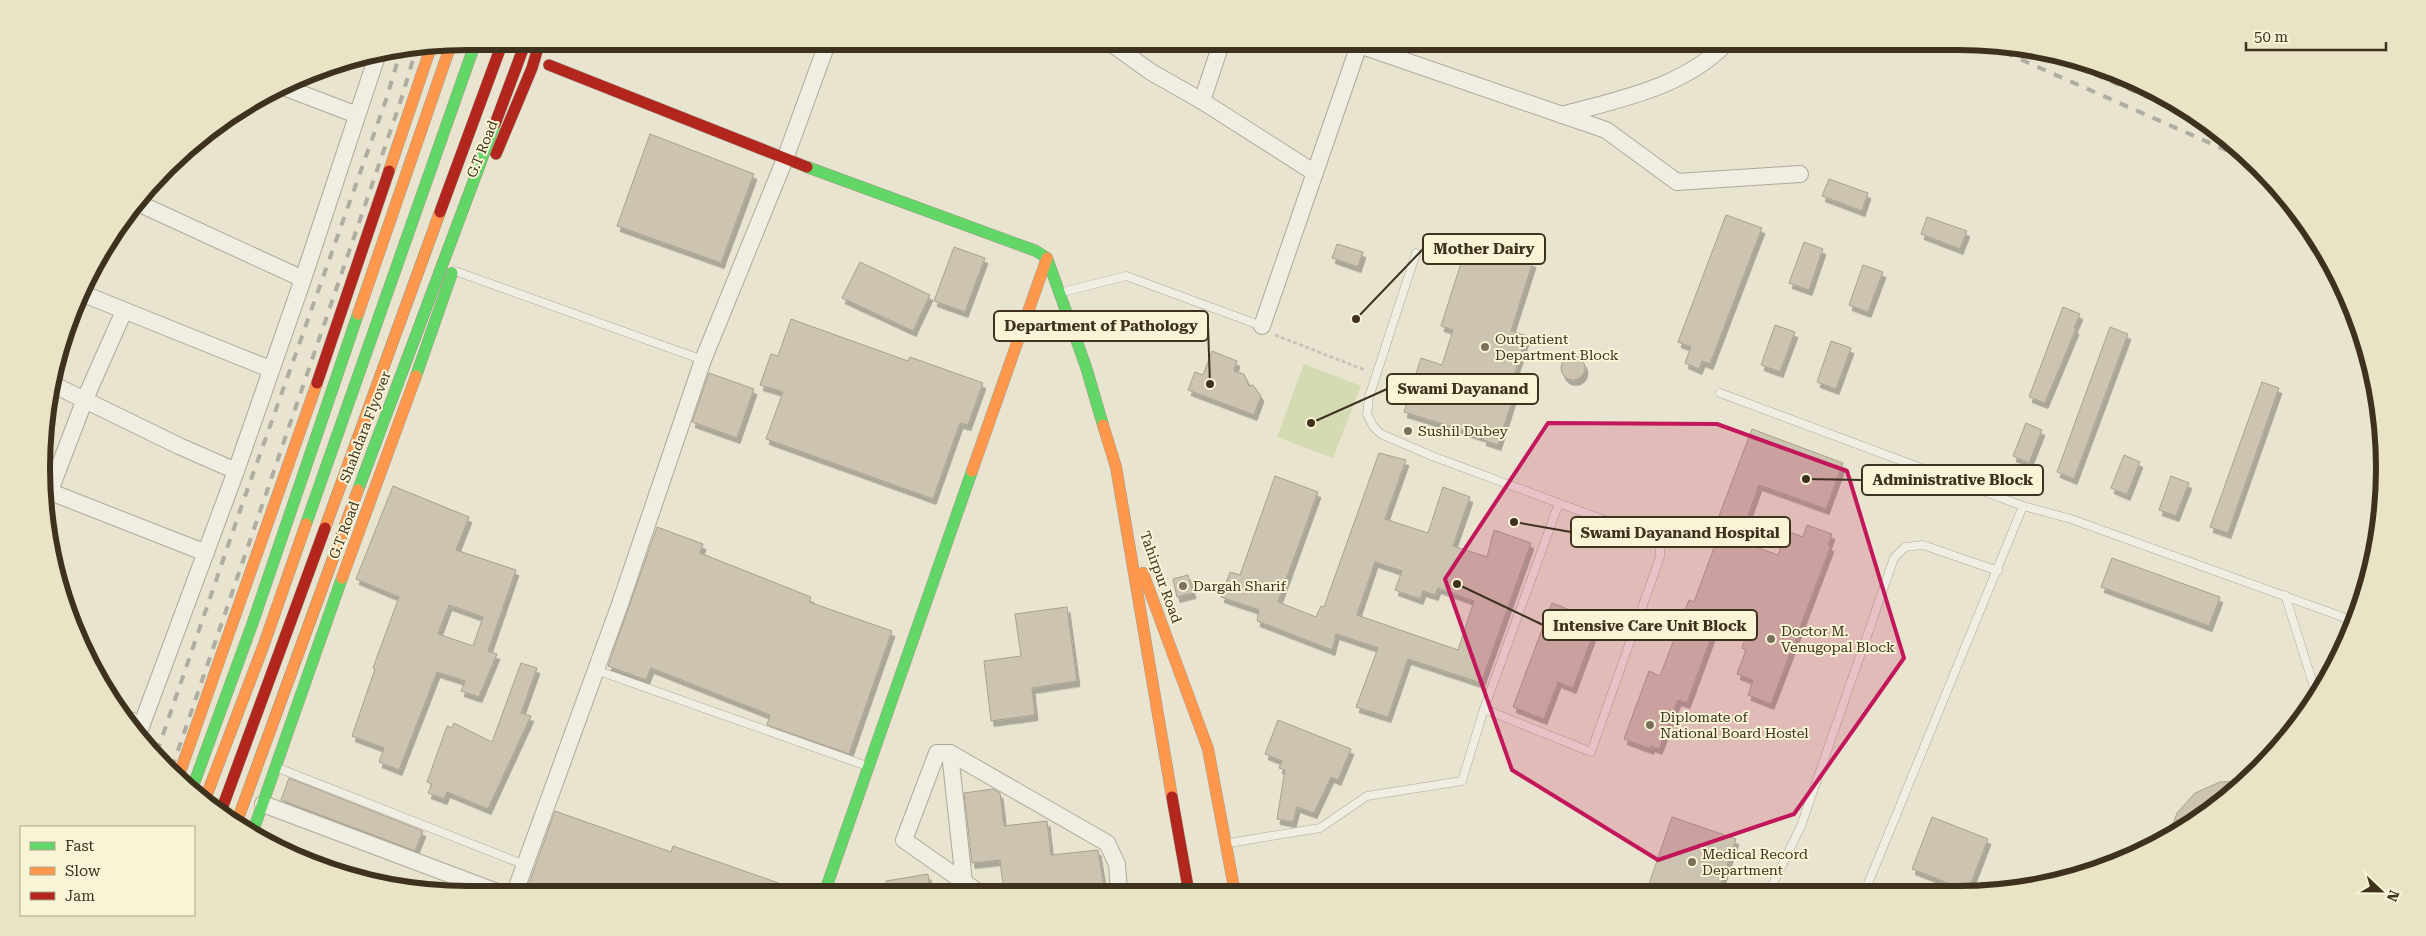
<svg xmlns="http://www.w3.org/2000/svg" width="2426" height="936" font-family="'Roboto Serif',serif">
<defs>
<filter id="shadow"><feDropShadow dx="3" dy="5.5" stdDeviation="0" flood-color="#0004"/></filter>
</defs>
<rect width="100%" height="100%" fill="#e8e4d0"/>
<polygon fill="#d4dab1" points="1304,364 1361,386 1333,458 1277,437"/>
<g fill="#ccc3b0" stroke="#a9a08e" fill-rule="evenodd" filter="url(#shadow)">
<polygon points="650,134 754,174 721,263 617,226"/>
<polygon points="1829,179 1868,193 1862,211 1822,196"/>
<polygon points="1726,215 1762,228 1710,364 1702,361 1699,369 1685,363 1691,347 1678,342"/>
<polygon points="1927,217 1967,231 1960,249 1921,234"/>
<polygon points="1468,241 1533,262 1511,331 1527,336 1511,385 1517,386 1498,445 1483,440 1484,437 1404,412 1421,358 1442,365 1453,330 1441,326"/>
<polygon points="1804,242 1823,249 1809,290 1789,283"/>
<polygon points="1337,244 1363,252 1358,267 1332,258"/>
<polygon points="954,247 985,258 965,312 934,301"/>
<polygon points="860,262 930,295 913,331 842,298"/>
<polygon points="1863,265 1883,272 1868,312 1849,305"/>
<polygon points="2063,307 2080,314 2074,328 2076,329 2045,403 2029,397"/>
<polygon points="791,319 908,361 910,357 983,383 968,425 960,423 933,499 766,439 783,392 760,385 771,354 778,356"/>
<polygon points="1775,325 1795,332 1780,372 1761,365"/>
<polygon points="2110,327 2128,334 2074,479 2057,472"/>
<polygon points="1831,341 1851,348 1836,389 1817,382"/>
<polygon points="1212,351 1237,361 1234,371 1244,374 1249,386 1253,385 1261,396 1254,415 1188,390 1195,372 1203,375"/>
<circle cx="1573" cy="368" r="12"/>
<polygon points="709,373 754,389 737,438 692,422"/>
<polygon points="2262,382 2279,388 2228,533 2210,527"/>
<polygon points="2026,423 2042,430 2029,463 2013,456"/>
<polygon points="1752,429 1843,463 1826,509 1759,485 1739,541 1778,555 1787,531 1803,537 1807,525 1832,534 1828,545 1831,546 1771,704 1748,695 1753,680 1737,674 1746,650 1742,648 1748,630 1718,619 1687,703 1678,700 1659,749 1651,746 1651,749 1624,739 1649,671 1660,676 1689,600 1694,602 1725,518 1719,516"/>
<path d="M 1379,453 L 1406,460 L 1385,519 L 1428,533 L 1443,487 L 1470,497 L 1453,546 L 1487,557 L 1494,530 L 1531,543 L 1481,683 L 1408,659 L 1388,717 L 1356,707 L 1378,648 L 1336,634 L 1332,650 L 1257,621 L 1259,610 L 1221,597 L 1230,572 L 1240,575 L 1275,476 L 1318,492 L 1278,602 L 1316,617 L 1321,606 L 1324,607 ZM 1375,562 L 1402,571 L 1395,590 L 1420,599 L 1423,591 L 1435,595 L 1438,588 L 1474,601 L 1458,650 L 1357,615 Z"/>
<polygon points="2124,455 2140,462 2127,495 2111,488"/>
<polygon points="2171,476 2189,483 2176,516 2159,510"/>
<path d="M 393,486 L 469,517 L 456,550 L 516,570 L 488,651 L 497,654 L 479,697 L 461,691 L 465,681 L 437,672 L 399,770 L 379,762 L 384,748 L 352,736 L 375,669 L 373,668 L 399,597 L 356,579 ZM 449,605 L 483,617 L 473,646 L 438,634 Z"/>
<polygon points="657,527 703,544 700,553 811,597 809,602 892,631 849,754 767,725 770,715 651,668 646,680 608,666"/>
<polygon points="2112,558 2220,597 2209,626 2101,587"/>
<polygon points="1188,575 1193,593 1177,597 1173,579"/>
<polygon points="1552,603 1598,621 1573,688 1558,682 1544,719 1513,707"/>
<polygon points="1067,607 1077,681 1032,688 1035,715 991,721 984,661 1021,656 1015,614"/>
<polygon points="521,663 537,668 521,713 531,716 488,809 447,792 444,799 428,793 432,784 427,782 447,726 452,728 454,723 492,742"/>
<polygon points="1278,720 1351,749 1338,780 1331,777 1314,813 1297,807 1293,822 1277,819 1285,770 1279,768 1282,761 1265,754"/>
<polygon points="289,778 423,831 415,851 281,800"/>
<polygon points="2247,781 2240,789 2168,837 2177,813 2195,793 2220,782"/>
<polygon points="993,789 1000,793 1004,826 1047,821 1051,855 1098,850 1105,893 1042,893 1042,891 1004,893 1000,860 972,863 964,793"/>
<polygon points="555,811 671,852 673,846 804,892 803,894 525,895"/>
<polygon points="1672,817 1736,839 1718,892 1670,892 1649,884"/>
<polygon points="1932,817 1988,839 1968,891 1912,869"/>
<polygon points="928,874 930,894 888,894 886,881"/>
</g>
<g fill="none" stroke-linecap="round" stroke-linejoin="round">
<defs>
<g id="lane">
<polyline points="1416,253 1369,397 1367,414 1373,426 1381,434 1432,456 1650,537 1660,545 1660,557 1591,752 1484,709"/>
<polyline points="455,271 703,360"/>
<polyline points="1063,292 1126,276 1262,326"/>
<polyline points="1720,393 2023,506 2071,519 2351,620"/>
<polyline points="2285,595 2317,696"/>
<polyline points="596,670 867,766"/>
<polyline points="278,768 525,865"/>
<polyline points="1229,843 1320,828 1367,796 1462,781 1484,709 1559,503"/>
<polyline points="1865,891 2023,506"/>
<polyline points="1769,892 1801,826 1894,558 1905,547 1923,545 1998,571"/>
</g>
<g id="street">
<polyline points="1108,41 1151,72 1202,101 1315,173"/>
<polyline points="281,86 357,115"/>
<polyline points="1202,101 1222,41"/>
<path d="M 1562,115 C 1620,99 1686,87 1728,41"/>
<polyline points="140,204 303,279"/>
<polyline points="81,293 270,369"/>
<polyline points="1262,326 1359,45 1606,130 1677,182 1800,174"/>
<polyline points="52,384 179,446 236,471"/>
<polyline points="48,491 206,553"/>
<polyline points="48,496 85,399 124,311"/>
<polyline points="125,718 141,725"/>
<polyline points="139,732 236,471 303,279 377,56"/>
<polyline points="950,753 964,882"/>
<polyline points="263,804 505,895"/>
<polyline points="981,894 904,840 937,753 950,753 1107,843 1117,864 1119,893"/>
<polyline points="514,895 620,604 703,360 785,159 828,41"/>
</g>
<g id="fast">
<polyline points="807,167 1036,251 1047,258 1086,367 1103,425"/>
<polyline points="416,376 452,273"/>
<polyline points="306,524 476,41"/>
<polyline points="192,789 253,622 358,314"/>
<polyline points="252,834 342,578"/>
<polyline points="824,894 972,471"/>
</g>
<g id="slow">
<polyline points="389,171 431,47"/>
<polyline points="358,314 451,44"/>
<polyline points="1103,425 1116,467 1172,797"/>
<polyline points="972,471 1047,258"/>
<polyline points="1143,573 1208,749 1235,893"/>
<polyline points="342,578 416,376"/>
<polyline points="179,775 317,383"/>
<polyline points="204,802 263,647 306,524"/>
</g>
<g id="jam">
<polyline points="549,65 807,167"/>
<polyline points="496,154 532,68 540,41"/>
<polyline points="317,383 389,171"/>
<polyline points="1172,797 1189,893"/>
</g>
</defs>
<use href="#lane" stroke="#aea998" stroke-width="9"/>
<use href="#street" stroke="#aea998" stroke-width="18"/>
<use href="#fast" stroke="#9d9888" stroke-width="12"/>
<use href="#slow" stroke="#9d9888" stroke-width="12"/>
<use href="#jam" stroke="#9d9888" stroke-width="12"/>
<polyline stroke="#c9c5b8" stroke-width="3" stroke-dasharray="4 2.5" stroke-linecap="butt" points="1275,335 1365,370"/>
<use href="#lane" stroke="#f0ede2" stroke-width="8"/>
<use href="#street" stroke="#f0ede2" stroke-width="16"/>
<use href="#fast" stroke="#63d668" stroke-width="11"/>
<use href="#slow" stroke="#ff974d" stroke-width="11"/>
<use href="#jam" stroke="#b3261e" stroke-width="11"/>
<g stroke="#afaca2" stroke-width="4" stroke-dasharray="9 9" stroke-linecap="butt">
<polyline points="1988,45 2253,162"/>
<polyline points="2045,53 2208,123"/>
<polyline points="157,752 243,502 386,100 400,53"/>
<polyline points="172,768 400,103 416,50"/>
</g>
<defs>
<polyline id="fast-bridge" points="358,490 495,124"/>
<g id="slow-bridge">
<polyline points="325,528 440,212"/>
<polyline points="236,824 358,490"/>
</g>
<g id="jam-bridge">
<polyline points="495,124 526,41"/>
<polyline points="440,212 503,41"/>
<polyline points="220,814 325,528"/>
</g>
</defs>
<use href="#fast-bridge" stroke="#938e7f" stroke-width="12" stroke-linecap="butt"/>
<use href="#slow-bridge" stroke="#938e7f" stroke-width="12" stroke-linecap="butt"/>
<use href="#jam-bridge" stroke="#938e7f" stroke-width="12" stroke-linecap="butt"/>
<use href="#fast-bridge" stroke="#63d668" stroke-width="11"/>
<use href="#slow-bridge" stroke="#ff974d" stroke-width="11"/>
<use href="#jam-bridge" stroke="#b3261e" stroke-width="11"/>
</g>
<path fill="#c2185b" fill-opacity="0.2" stroke="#c2185b" stroke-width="4" stroke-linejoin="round" d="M 1548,423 L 1717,424 L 1847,471 L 1904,658 L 1794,814 L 1658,860 L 1512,770 L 1445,579 Z"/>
<g fill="#7a705c" stroke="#f9f4d6" stroke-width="2">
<circle cx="1485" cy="347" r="5"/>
<circle cx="1408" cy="431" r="5"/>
<circle cx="1183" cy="586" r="5"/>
<circle cx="1771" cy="639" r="5"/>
<circle cx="1650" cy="725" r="5"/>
<circle cx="1692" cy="862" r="5"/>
</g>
<g text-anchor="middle" stroke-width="4" stroke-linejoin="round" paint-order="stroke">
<g font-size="14" fill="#3e321e" stroke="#f9f4d6">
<text transform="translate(482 149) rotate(-68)" y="5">G.T Road</text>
<text transform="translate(365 427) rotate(-69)" y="5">Shahdara Flyover</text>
<text transform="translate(344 530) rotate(-69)" y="5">G.T Road</text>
<text transform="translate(1161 577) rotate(70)" y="5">Tahirpur Road</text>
</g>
<g font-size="14" fill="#3e321e" stroke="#f9f4d6" text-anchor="start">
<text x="1495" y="344">Outpatient<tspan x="1495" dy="16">Department Block</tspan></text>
<text x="1418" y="436">Sushil Dubey</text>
<text x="1193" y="591">Dargah Sharif</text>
<text x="1781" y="636">Doctor M.<tspan x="1781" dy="16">Venugopal Block</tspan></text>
<text x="1660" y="722">Diplomate of<tspan x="1660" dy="16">National Board Hostel</tspan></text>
<text x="1702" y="859">Medical Record<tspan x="1702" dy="16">Department</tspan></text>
</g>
</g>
<path d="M0 0H2426V936H0ZM468 50H1958A418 418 0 0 1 2376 468V468A418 418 0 0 1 1958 886H468A418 418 0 0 1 50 468V468A418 418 0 0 1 468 50Z" fill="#eae4c7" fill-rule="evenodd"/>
<path fill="none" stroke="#3e321e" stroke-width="6" d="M468 50H1958A418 418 0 0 1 2376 468V468A418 418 0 0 1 1958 886H468A418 418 0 0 1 50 468V468A418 418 0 0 1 468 50Z"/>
<path fill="none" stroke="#3e321e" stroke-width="2" d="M1356 319L1423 249M1210 384L1208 326M1311 423L1387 389M1806 479L1862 480M1514 522L1571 532M1457 584L1543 625"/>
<g fill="#3e321e" stroke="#f9f4d6" stroke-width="2">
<circle cx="1356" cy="319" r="5"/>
<circle cx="1210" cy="384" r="5"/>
<circle cx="1311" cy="423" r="5"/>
<circle cx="1806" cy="479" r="5"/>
<circle cx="1514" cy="522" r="5"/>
<circle cx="1457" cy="584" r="5"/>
</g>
<g fill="#f9f4d6" stroke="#3e321e" stroke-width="2">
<rect x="1423" y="234" width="122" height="30" rx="5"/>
<rect x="994" y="311" width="214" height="30" rx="5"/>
<rect x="1387" y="374" width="151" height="30" rx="5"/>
<rect x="1862" y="465" width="181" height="30" rx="5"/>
<rect x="1571" y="517" width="219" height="30" rx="5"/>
<rect x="1543" y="610" width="214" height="30" rx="5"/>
</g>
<g font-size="15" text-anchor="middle" font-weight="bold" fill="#3e321e">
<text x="1484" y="254">Mother Dairy</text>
<text x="1101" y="331">Department of Pathology</text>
<text x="1463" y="394">Swami Dayanand</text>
<text x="1953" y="485">Administrative Block</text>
<text x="1680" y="538">Swami Dayanand Hospital</text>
<text x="1650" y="631">Intensive Care Unit Block</text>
</g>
<rect x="20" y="826" width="175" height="90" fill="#f9f4d6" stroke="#aea68c"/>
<rect x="30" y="842" width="25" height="8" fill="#63d668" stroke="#aea68c"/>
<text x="65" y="851" font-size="15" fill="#3e321e">Fast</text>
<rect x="30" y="867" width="25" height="8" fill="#ff974d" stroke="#aea68c"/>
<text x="65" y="876" font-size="15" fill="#3e321e">Slow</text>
<rect x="30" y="892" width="25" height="8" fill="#b3261e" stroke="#aea68c"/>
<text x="65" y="901" font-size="15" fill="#3e321e">Jam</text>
<g transform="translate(2381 891) rotate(112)" stroke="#f9f4d6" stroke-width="4" paint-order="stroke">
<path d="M0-4L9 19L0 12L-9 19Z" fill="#3e321e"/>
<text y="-8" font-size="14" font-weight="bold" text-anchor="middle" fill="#3e321e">N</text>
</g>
<path d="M2246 42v8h140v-8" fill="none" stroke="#3e321e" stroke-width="2.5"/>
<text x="2254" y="42" font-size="15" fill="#3e321e" stroke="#f9f4d6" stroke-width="4" paint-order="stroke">50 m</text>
</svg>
